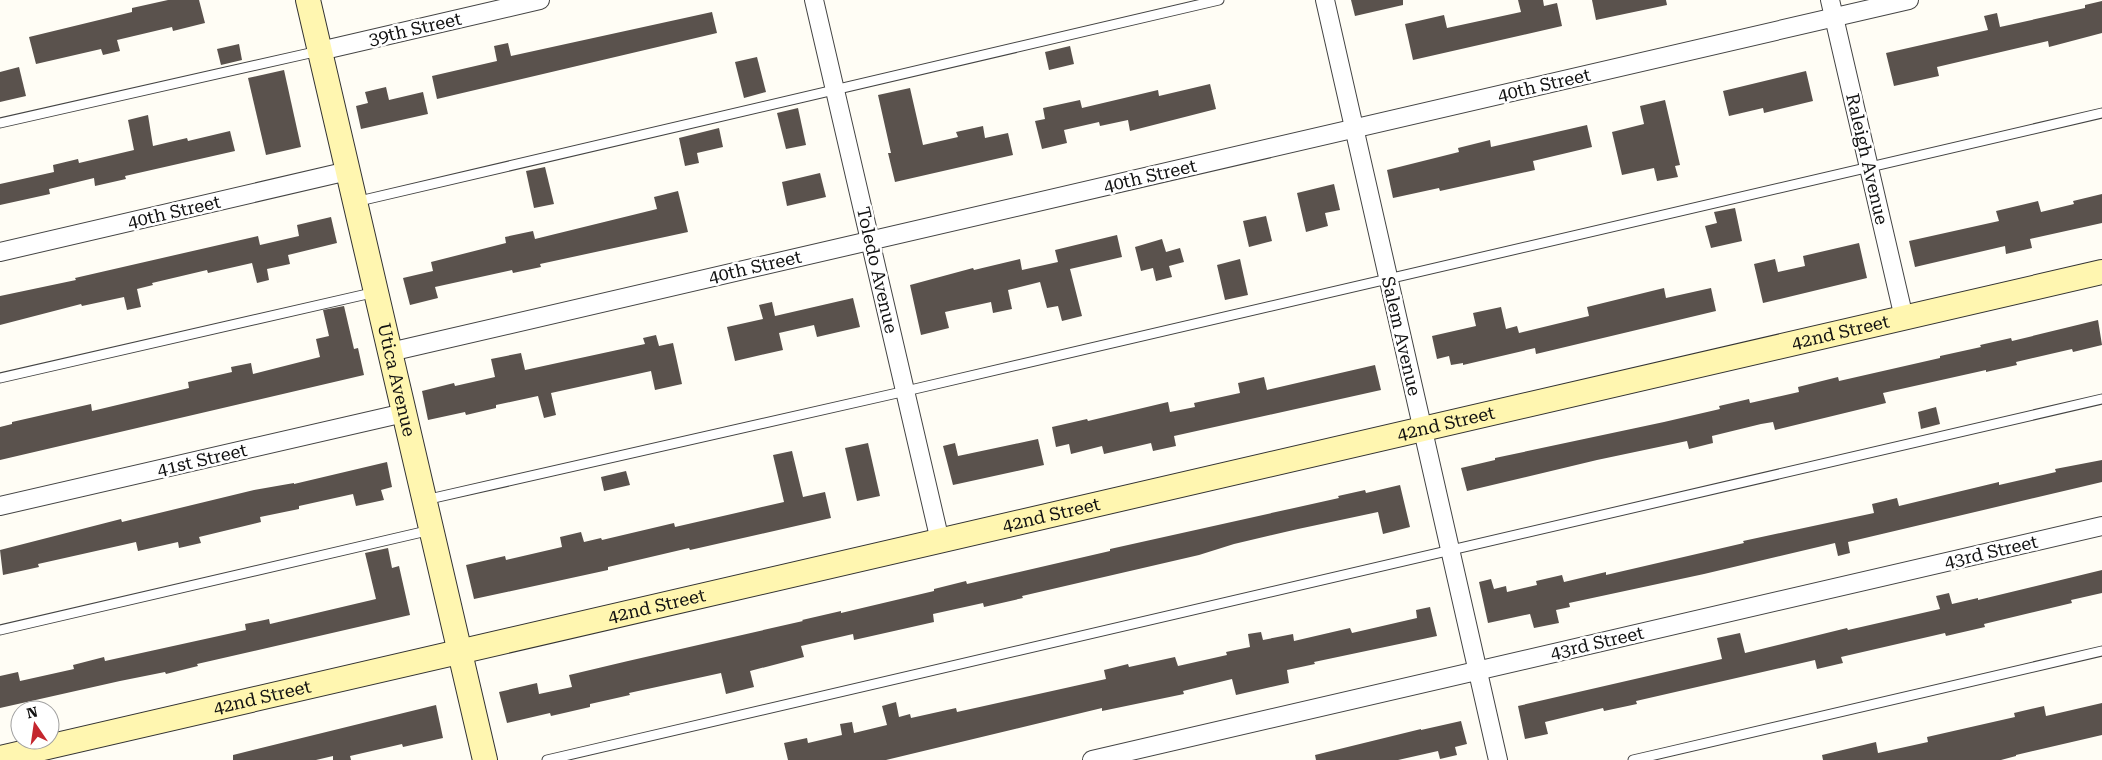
<svg xmlns="http://www.w3.org/2000/svg" width="2102" height="760" font-family="'Roboto Serif',serif">
<rect width="100%" height="100%" fill="#fffdf5"/>
<g fill="#5a524d">
<polygon points="168,0 199,0 205,23 173,31 172,27 117,40 120,51 103,55 101,49 36,64 29,37 132,12 132,8"/>
<polygon points="1351,0 1403,0 1403,5 1355,16"/>
<polygon points="1518,0 1543,0 1544,6 1557,3 1562,26 1413,60 1405,24 1444,15 1447,28 1521,12"/>
<polygon points="1592,0 1666,0 1667,5 1596,20"/>
<polygon points="2102,1 2102,33 2049,47 2048,41 1937,67 1939,76 1894,86 1886,53 1988,30 1984,16 1997,13 2000,27 2085,8 2085,5"/>
<polygon points="712,12 717,33 437,99 432,76 497,61 494,46 508,43 511,56"/>
<polygon points="239,44 242,60 221,65 217,49"/>
<polygon points="1070,46 1074,64 1049,70 1045,52"/>
<polygon points="757,57 766,92 744,98 735,62"/>
<polygon points="19,67 26,96 0,102 0,72"/>
<polygon points="284,70 301,147 266,155 248,78"/>
<polygon points="1806,71 1813,101 1764,113 1763,108 1729,116 1723,91"/>
<polygon points="1210,84 1216,109 1130,131 1128,120 1100,126 1099,122 1064,130 1067,143 1042,149 1035,121 1045,119 1043,108 1080,100 1082,108 1158,90 1159,96"/>
<polygon points="386,87 389,100 423,92 428,114 361,129 356,106 368,103 365,92"/>
<polygon points="910,88 923,145 958,137 956,132 983,126 985,138 1008,133 1013,155 895,182 888,153 891,153 878,95"/>
<polygon points="1665,100 1680,165 1675,166 1678,177 1657,181 1654,168 1622,175 1612,132 1644,124 1640,106"/>
<polygon points="798,108 806,145 786,149 777,113"/>
<polygon points="148,115 153,146 187,138 188,141 230,131 235,151 125,176 126,179 95,186 94,178 49,189 50,194 0,205 0,184 54,172 53,165 78,159 79,163 134,150 128,120"/>
<polygon points="1587,125 1592,147 1533,161 1535,170 1440,191 1439,188 1393,198 1387,170 1459,152 1458,148 1490,140 1491,147"/>
<polygon points="719,128 723,147 697,153 699,163 685,166 679,138"/>
<polygon points="545,167 554,204 534,208 526,171"/>
<polygon points="820,173 826,197 787,206 782,182"/>
<polygon points="1334,184 1340,210 1325,213 1328,226 1306,232 1297,193"/>
<polygon points="678,191 688,232 540,264 541,267 513,273 512,270 435,287 438,298 410,305 403,278 433,271 431,262 506,243 505,237 533,231 535,239 657,209 654,197"/>
<polygon points="2102,194 2102,223 2030,239 2032,248 2006,254 2005,246 1915,267 1909,241 1999,221 1996,211 2038,201 2041,212 2074,204 2073,201"/>
<polygon points="1735,208 1742,241 1711,248 1705,226 1717,223 1714,212"/>
<polygon points="1266,216 1272,241 1249,247 1243,221"/>
<polygon points="331,217 337,243 288,255 290,264 267,269 269,280 257,283 252,263 208,273 207,270 152,283 153,285 137,289 141,307 127,310 124,297 82,306 81,304 0,325 0,296 76,280 75,278 258,236 260,245 299,236 297,225"/>
<polygon points="1117,235 1122,257 1070,269 1082,316 1062,321 1058,306 1047,308 1040,282 1008,290 1012,309 993,313 991,302 945,312 949,328 921,335 910,285 973,268 974,270 1020,259 1022,270 1058,262 1055,250"/>
<polygon points="1162,239 1166,252 1180,248 1184,262 1169,266 1172,277 1156,281 1153,268 1141,271 1135,247"/>
<polygon points="1859,243 1867,278 1763,303 1754,264 1775,259 1778,272 1805,266 1803,256"/>
<polygon points="1240,259 1248,295 1225,300 1217,265"/>
<polygon points="1664,288 1666,298 1711,288 1716,311 1536,354 1535,348 1463,365 1463,363 1451,365 1449,356 1437,359 1432,336 1476,326 1473,313 1501,307 1506,329 1517,326 1519,333 1589,316 1587,307"/>
<polygon points="853,298 860,327 817,337 814,325 779,333 783,350 735,361 727,327 763,319 759,305 772,302 775,316"/>
<polygon points="344,306 354,349 358,348 364,375 0,460 0,427 12,424 12,422 91,404 92,411 189,388 188,382 232,372 231,367 251,363 253,374 320,357 316,339 329,336 323,310"/>
<polygon points="2098,320 2102,345 2073,352 2072,349 2016,362 2017,365 1986,372 1986,370 1883,393 1886,403 1775,430 1773,422 1761,424 1712,436 1713,443 1689,449 1687,441 1597,460 1467,491 1461,468 1495,460 1495,458 1664,422 1720,409 1719,406 1749,399 1750,403 1799,392 1798,387 1838,377 1839,381 1940,358 1940,356 1981,347 1980,345 2011,338 2012,341"/>
<polygon points="656,335 659,346 673,343 682,384 655,390 651,371 551,393 556,415 544,418 538,396 496,405 496,408 466,415 465,412 428,420 422,391 454,383 455,386 495,377 491,359 521,353 525,370 645,344 643,338"/>
<polygon points="1375,365 1381,390 1174,436 1176,446 1153,451 1151,443 1104,454 1102,446 1071,454 1069,444 1056,447 1052,427 1087,419 1088,421 1168,402 1170,412 1195,407 1194,403 1240,393 1238,383 1264,377 1267,390"/>
<polygon points="1936,407 1940,424 1921,429 1918,412"/>
<polygon points="1038,439 1044,465 953,485 943,446 955,443 958,456"/>
<polygon points="868,443 880,496 857,501 845,448"/>
<polygon points="792,451 803,497 825,492 831,518 690,550 689,548 608,567 608,570 474,599 466,565 505,556 506,560 562,547 560,537 581,532 584,542 601,538 602,540 674,523 675,527 784,502 773,455"/>
<polygon points="2102,460 2102,482 1848,542 1850,553 1838,556 1835,543 1704,574 1569,603 1570,607 1556,610 1559,623 1534,628 1530,614 1488,623 1479,582 1491,579 1494,589 1506,586 1507,592 1537,585 1536,581 1562,575 1564,582 1606,572 1606,575 1744,543 1743,541 1874,513 1872,504 1897,498 1899,506 1999,482 1999,485 2056,472 2055,469"/>
<polygon points="387,462 392,487 381,490 384,500 356,506 353,494 299,506 299,509 260,517 261,522 199,537 201,543 179,548 178,542 138,551 136,542 38,564 39,567 3,575 0,550 121,519 122,522 254,490 294,483 294,484"/>
<polygon points="626,471 630,485 604,491 601,477"/>
<polygon points="1400,485 1410,527 1383,534 1378,512 1298,529 1234,544 1199,555 1022,596 1023,598 984,607 983,603 933,614 934,622 854,640 853,634 801,646 804,657 750,671 754,687 726,694 721,673 629,693 630,695 590,704 590,707 551,716 550,713 507,723 499,692 537,683 539,694 572,687 569,675 628,661 803,621 802,620 841,611 841,613 934,591 934,589 966,581 967,584 1110,551 1110,549 1339,498 1338,496 1365,490 1366,493"/>
<polygon points="388,548 392,568 399,566 410,615 197,664 198,666 166,674 165,672 120,681 0,708 0,676 18,672 20,681 74,669 73,665 104,657 105,661 246,630 245,624 269,619 270,624 376,599 365,553"/>
<polygon points="2102,570 2102,593 2071,600 2072,603 1984,624 1985,627 1946,636 1945,633 1841,657 1843,663 1817,669 1815,660 1636,701 1637,704 1604,711 1603,708 1545,722 1548,734 1525,739 1518,706 1722,659 1717,638 1740,633 1745,653 1847,628 1848,630 1940,609 1936,596 1949,593 1952,604 1978,598 1978,600"/>
<polygon points="1430,607 1437,636 1314,662 1315,664 1287,670 1289,683 1236,695 1232,679 1183,691 1184,694 1102,711 1102,708 886,760 788,760 784,743 807,738 808,743 842,735 840,724 852,722 854,733 887,725 882,706 896,702 899,717 910,714 911,718 956,708 957,712 1106,679 1104,670 1128,664 1129,667 1175,657 1178,666 1227,655 1226,652 1250,647 1248,634 1261,632 1263,640 1293,634 1294,641 1350,628 1352,633 1417,618 1416,610"/>
<polygon points="2102,703 2102,735 2016,755 2016,756 2001,760 1823,760 1822,755 1876,742 1878,753 1928,742 1927,737 2015,717 2014,713 2044,706 2046,716"/>
<polygon points="436,705 443,738 403,747 402,744 350,756 351,760 333,760 333,756 316,760 233,760 233,755"/>
<polygon points="1461,721 1467,744 1455,747 1457,755 1440,759 1438,751 1398,760 1316,760 1315,755 1421,729 1421,730"/>
</g>
<g fill="none" stroke-linecap="round" stroke-linejoin="round">
<defs>
<g id="lane">
<polyline points="0,123 319,51"/>
<polyline points="355,202 1219,0"/>
<polyline points="0,378 376,292"/>
<polyline points="425,500 906,391 2102,113"/>
<polyline points="0,630 431,530"/>
<polyline points="547,760 2102,399"/>
<polyline points="1633,760 2102,651"/>
</g>
<g id="street">
<polyline points="814,0 940,541"/>
<polyline points="1325,0 1498,760"/>
<polyline points="1830,0 1904,318"/>
<polyline points="320,51 540,0"/>
<polyline points="0,252 348,171"/>
<polyline points="390,352 1909,0"/>
<polyline points="0,506 404,413"/>
<polyline points="1092,760 2102,526"/>
</g>
<g id="secondary">
<path id="s1" d="M 308,0 L 485,760"/>
<path id="s2" d="M 0,758 L 2102,272"/>
</g>
</defs>
<use href="#lane" stroke="#444" stroke-width="11"/>
<use href="#street" stroke="#444" stroke-width="20"/>
<use href="#secondary" stroke="#333" stroke-width="26"/>
<use href="#lane" stroke="#fff" stroke-width="9"/>
<use href="#street" stroke="#fff" stroke-width="18"/>
<use href="#secondary" stroke="#fff6b0" stroke-width="24"/>
</g>
<g text-anchor="middle" stroke-width="5" stroke-linejoin="round" paint-order="stroke">
<g font-size="18" fill="#111" stroke="#fff">
<text transform="translate(415 29) rotate(-13)" y="6">39th Street</text>
<text transform="translate(1544 85) rotate(-13)" y="6">40th Street</text>
<text transform="translate(1867 159) rotate(77)" y="6">Raleigh Avenue</text>
<text transform="translate(1150 176) rotate(-13)" y="6">40th Street</text>
<text transform="translate(174 212) rotate(-13)" y="6">40th Street</text>
<text transform="translate(755 267) rotate(-13)" y="6">40th Street</text>
<text transform="translate(877 270) rotate(77)" y="6">Toledo Avenue</text>
<text dy="6" stroke="none"><textPath href="#s2" startOffset="1889">42nd Street</textPath></text>
<text transform="translate(1401 336) rotate(77)" y="6">Salem Avenue</text>
<text dy="6" stroke="none"><textPath href="#s1" startOffset="390">Utica Avenue</textPath></text>
<text dy="6" stroke="none"><textPath href="#s2" startOffset="1484">42nd Street</textPath></text>
<text transform="translate(202 460) rotate(-13)" y="6">41st Street</text>
<text dy="6" stroke="none"><textPath href="#s2" startOffset="1079">42nd Street</textPath></text>
<text transform="translate(1991 552) rotate(-13)" y="6">43rd Street</text>
<text dy="6" stroke="none"><textPath href="#s2" startOffset="674">42nd Street</textPath></text>
<text transform="translate(1597 643) rotate(-13)" y="6">43rd Street</text>
<text dy="6" stroke="none"><textPath href="#s2" startOffset="269">42nd Street</textPath></text>
</g>
</g>
<g transform="translate(35 725) rotate(347)"><circle r="24" fill="#ffffff" stroke="#a0a0a0"/>
<path d="M0-4L9 19L0 12L-9 19Z" fill="#c4262e"/>
<text y="-8" font-size="14" font-weight="bold" text-anchor="middle" fill="#111111">N</text>
</g>
</svg>
